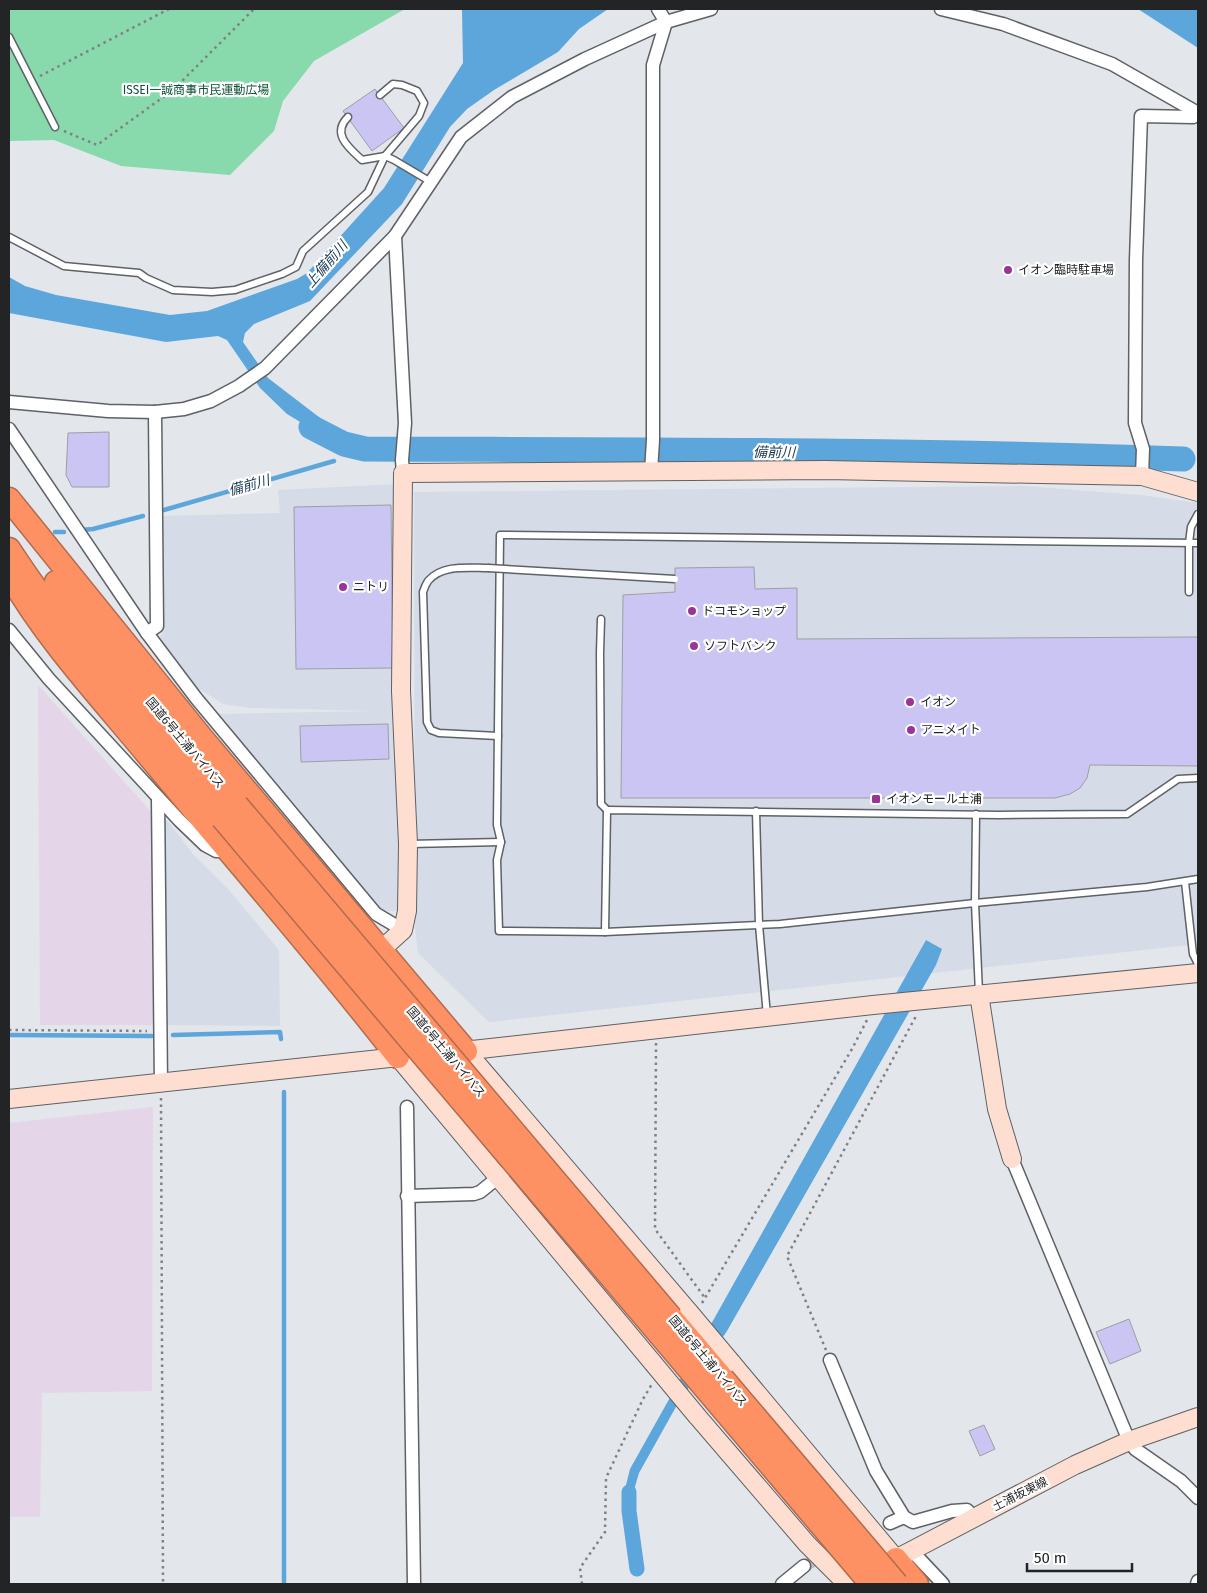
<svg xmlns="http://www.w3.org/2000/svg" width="1207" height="1593" font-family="'Fira Sans','Noto Sans JP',sans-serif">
<rect width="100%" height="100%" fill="#e3e6eb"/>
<g fill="#d5dce7">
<polygon points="397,484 402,911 380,911 220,714 376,711 250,708 223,704 193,685 158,640 163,632 162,516 280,513 278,490"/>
<polygon points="1024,486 1141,495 1198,503 1198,944 489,1022 418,953 415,927 414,492"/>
<polygon points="167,820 193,854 228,889 279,950 280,1026 165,1025 163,822"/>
</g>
<g fill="#e5d5e8">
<polygon points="38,685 151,812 154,1025 40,1025"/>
<polygon points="153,1107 152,1391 42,1393 40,1517 9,1517 9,1123"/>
</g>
<polygon fill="#88d9ac" points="9,9 405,9 314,61 283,101 274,131 230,175 121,166 54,140 9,141"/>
<g fill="#5ca6db">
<polygon points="462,9 608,9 579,29 558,52 494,90 467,109 450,127 402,204 310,301 254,324 245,333 243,342 268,378 345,437 340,446 287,414 260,388 227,340 218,336 166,342 9,313 9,277 25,286 56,295 170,315 207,311 297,279 307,273 384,188 463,63"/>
<polygon points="1138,9 1198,9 1198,48"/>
<polygon points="926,940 942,949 936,965 727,1331 677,1405 639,1473 634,1490 634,1511 623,1511 625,1489 630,1469"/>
</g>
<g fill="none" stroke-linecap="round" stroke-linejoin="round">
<g stroke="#5ca6db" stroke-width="4.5">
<polyline points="164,510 334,461"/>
<polyline points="81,530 93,529 143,516"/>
<polyline points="55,532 64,532"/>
<polyline points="9,1035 152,1036"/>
<polyline points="173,1035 280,1032 281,1039"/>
<polyline points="284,1584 284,1092"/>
</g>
<polyline stroke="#5ca6db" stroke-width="15" points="629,1492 629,1511 637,1569"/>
<path stroke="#5ca6db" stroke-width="25" d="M 311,427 L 344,444 L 365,449 C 637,450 911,449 1183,459"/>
</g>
<g fill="#cac5f3" stroke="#9e9ea3">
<polygon points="375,89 404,128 372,151 343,111"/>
<polygon points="109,432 109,487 72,487 66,475 68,433"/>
<polygon points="391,505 393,668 296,669 294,507"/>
<polygon points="754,567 755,589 797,588 797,639 1198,637 1198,766 1090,765 1087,778 1080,788 1070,794 1055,798 621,798 623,595 675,592 675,568"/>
<polygon points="388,724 389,759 301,762 300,726"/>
<polygon points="1129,1319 1141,1351 1110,1364 1096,1332"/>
<polygon points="984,1425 995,1449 980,1456 969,1431"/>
</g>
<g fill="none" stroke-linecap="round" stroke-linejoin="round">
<polyline stroke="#bdbfc4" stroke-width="12" stroke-dasharray="12 6" stroke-linecap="butt" points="804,1566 845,1545"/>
<defs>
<g id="lane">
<polyline points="9,37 55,127"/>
<path d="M 348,117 C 331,134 349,148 362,160 L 385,156 L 394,160 L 431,182"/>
<polyline points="9,237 64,266 139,273 146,278 173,290 212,292 235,290 282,274 296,267 303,251 368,192 385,156 419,116 424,103 417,91 402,85 393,84 380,95"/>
<polyline points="1198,543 500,535 497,825 501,842 497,860 499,931 605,932 780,924 975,903 1147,887 1198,879"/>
<path d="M 488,568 C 469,568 442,564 428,581 C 426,584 424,589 423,592 L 427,722 L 431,730 L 439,733 L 498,736"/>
<polyline points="1189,592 1189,543 1191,527 1198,514"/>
<polyline points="601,619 600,653 601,804 607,810"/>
<polyline points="756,811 759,925 767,1016"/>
<polyline points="976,814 975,903 979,993"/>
<polyline points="409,844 501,842"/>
<polyline points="1185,882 1193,954 1198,964"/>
<polyline points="605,932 607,810 999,815 1127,814 1178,779 1198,778"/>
</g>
<g id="street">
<polyline points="941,9 1003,24 1112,64 1198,113"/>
<polyline points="395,236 405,423 402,460 403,473"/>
<polyline points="9,402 108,411 155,412 184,409 211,401 239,386 265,368 395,236 461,137 512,97 585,59 666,22 711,9"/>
<polyline points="9,429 147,633 196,698 376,914 403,930"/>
<polyline points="651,472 653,440 653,65 666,22 658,9"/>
<polyline points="1142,476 1143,449 1135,423 1136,260 1141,116 1193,117 1198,114"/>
<polyline points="9,630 49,679 179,820 205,845 216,851 228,851"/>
<polyline points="147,633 157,626 155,412"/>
<polyline points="158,798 161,1084"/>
<polyline points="407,1107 414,1584"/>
<polyline points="1012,1159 1129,1441 1135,1449 1181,1481 1198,1498"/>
<polyline points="407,1196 474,1194 480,1192 505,1172"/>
<polyline points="830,1360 876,1471 904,1517 913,1522 952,1511 967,1510 974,1518"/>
<polyline points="890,1523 904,1517"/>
<polyline points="912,1551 943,1584"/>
<polyline points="782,1584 804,1566"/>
<polyline points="1197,1584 1198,1581"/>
</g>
<g id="secondary">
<polyline points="372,958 403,930 407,911 408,844 401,691 403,473 826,470 1142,476 1198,492"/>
<polyline points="979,994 997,1109 1012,1159"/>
<polyline points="466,1051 689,1312"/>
<polyline points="454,1052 873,1005 1198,973"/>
<polyline points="398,1057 653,1363"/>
<polyline points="9,1099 408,1056"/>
<polyline points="731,1362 896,1559"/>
<polyline points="697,1416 807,1544 847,1584"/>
<polyline points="848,1584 1075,1465 1129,1441 1198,1417"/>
</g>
<g id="highway">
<polyline points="9,499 202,738 466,1051"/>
<path d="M 9,549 C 72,645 148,730 222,818"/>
<path d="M 9,574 C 46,639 99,696 147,754 C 231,855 318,954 398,1057"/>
<polyline points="56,582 105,647 237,805"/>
<polyline points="896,1559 917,1584"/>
</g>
</defs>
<use href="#lane" stroke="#5e6165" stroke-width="9"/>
<use href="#street" stroke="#5e6165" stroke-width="15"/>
<use href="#secondary" stroke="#5e6165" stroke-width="20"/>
<use href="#highway" stroke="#b16b4e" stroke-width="25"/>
<g stroke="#7f8184" stroke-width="2.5" stroke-dasharray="2.5 4" stroke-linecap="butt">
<polyline points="40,76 169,9"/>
<polyline points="64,131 97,145 173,90 254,9"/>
<polyline points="9,1030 147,1031"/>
<polyline points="656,1043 655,1229 705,1298"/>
<polyline points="161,1098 163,1584"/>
<polyline points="702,1303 852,1049 867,1020"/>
<polyline points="826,1350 787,1256 916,1016"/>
<polyline points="582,1584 580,1568 605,1532 606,1478 643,1399 652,1384"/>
</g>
<use href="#lane" stroke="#fff" stroke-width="6"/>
<use href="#street" stroke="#fff" stroke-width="12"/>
<use href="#secondary" stroke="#feded0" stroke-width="18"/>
<use href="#highway" stroke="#fd9163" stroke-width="22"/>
<defs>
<polyline id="lane-bridge" points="488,568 675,579"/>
<g id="secondary-bridge">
<polyline points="689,1312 731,1362"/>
<polyline points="653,1363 697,1416"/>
</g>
<g id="highway-bridge">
<polyline points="237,805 897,1584"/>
<polyline points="222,818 871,1584"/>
</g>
</defs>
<use href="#lane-bridge" stroke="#5e6165" stroke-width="9" stroke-linecap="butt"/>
<use href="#secondary-bridge" stroke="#5e6165" stroke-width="20" stroke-linecap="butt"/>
<use href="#highway-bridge" stroke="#b16b4e" stroke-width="25" stroke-linecap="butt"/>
<use href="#lane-bridge" stroke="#fff" stroke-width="6"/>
<use href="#secondary-bridge" stroke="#feded0" stroke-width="18"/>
<use href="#highway-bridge" stroke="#fd9163" stroke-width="22"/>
</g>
<g fill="#993499" stroke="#fff" stroke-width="2">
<circle cx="1008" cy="270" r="5"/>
<circle cx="343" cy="587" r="5"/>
<circle cx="692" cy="611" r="5"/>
<circle cx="694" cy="646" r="5"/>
<circle cx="910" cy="702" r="5"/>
<circle cx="911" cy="730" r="5"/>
<rect x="871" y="794" width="10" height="10" rx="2.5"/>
</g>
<g text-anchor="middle" stroke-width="4.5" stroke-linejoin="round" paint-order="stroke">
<g font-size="12" fill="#0e5134" stroke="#fff">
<text x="196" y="94">ISSEI一誠商事市民運動広場</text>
</g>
<g font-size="12" fill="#232426" stroke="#fff" text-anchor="start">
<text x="1018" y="274">イオン臨時駐車場</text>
<text x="353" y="591">ニトリ</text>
<text x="702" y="615">ドコモショップ</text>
<text x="704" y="650">ソフトバンク</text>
<text x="920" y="706">イオン</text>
<text x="921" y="734">アニメイト</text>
<text x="886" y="803">イオンモール土浦</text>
</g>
<g font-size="12" fill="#232426" stroke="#fff">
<text transform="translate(185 743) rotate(50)" y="4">国道6号土浦バイパス</text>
<text transform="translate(446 1052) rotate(50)" y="4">国道6号土浦バイパス</text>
<text transform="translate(708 1361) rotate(50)" y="4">国道6号土浦バイパス</text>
<text transform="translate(1020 1494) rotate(-27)" y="4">土浦坂東線</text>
</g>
<g font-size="14" font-style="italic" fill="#1a3a51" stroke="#fff">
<text transform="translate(326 264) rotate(-49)" y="5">上備前川</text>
<text transform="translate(774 452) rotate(1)" y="5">備前川</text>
<text transform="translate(249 485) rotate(-16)" y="5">備前川</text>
</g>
</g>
<rect width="1207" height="1593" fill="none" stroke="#232426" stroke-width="20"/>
<path d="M1027 1563v8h105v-8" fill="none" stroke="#232426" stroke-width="2.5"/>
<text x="1034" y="1563" font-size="15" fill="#232426" stroke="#ffffff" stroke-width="4" paint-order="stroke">50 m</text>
</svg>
